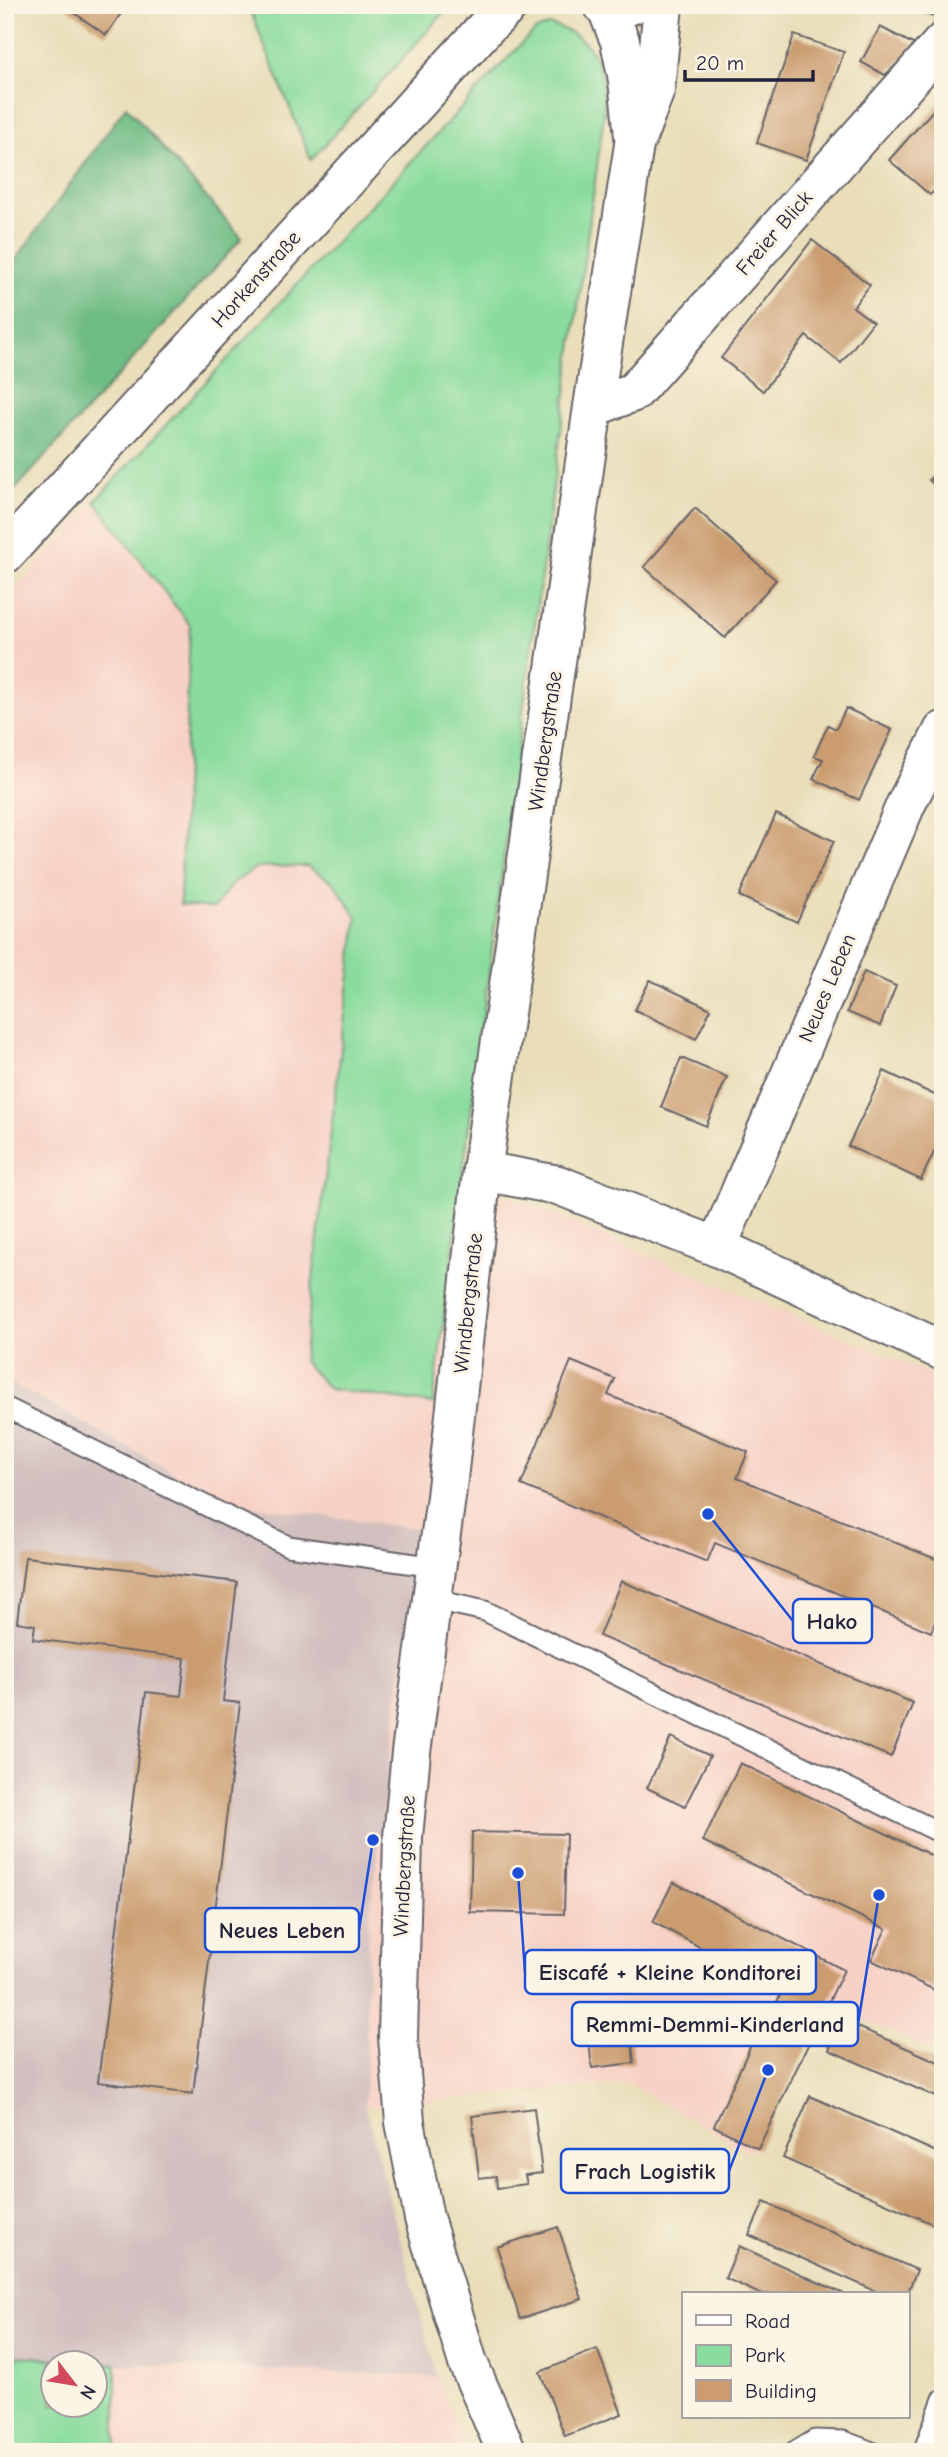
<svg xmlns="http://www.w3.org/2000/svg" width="948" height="2457" font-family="'Comic Neue',sans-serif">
<rect width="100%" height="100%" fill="#fcf5e5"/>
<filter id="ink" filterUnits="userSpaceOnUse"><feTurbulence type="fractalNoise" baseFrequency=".0143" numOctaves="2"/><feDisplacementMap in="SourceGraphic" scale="14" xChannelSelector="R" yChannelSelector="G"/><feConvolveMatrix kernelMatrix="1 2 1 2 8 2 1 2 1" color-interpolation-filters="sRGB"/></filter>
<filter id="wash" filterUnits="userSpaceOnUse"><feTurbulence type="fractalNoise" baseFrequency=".00686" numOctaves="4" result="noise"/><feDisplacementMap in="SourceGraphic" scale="28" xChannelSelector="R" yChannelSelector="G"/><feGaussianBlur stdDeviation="1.57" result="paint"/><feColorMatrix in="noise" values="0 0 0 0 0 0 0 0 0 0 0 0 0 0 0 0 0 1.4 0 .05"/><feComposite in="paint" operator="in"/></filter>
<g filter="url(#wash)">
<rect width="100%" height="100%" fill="#e9deb9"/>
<g fill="#f7d1c6">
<polygon points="95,501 190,625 180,905 214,908 232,884 257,867 307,866 334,883 357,917 303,1360 462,1177 943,1379 943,2055 827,2004 758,2149 748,2152 627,2083 365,2107 369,1916 419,1529 229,1503 5,1380 5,600"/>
<polygon points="116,2364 437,2377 467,2452 116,2452"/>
</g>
<polygon fill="#d2bfbf" points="5,1380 229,1503 420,1529 369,1916 365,2107 437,2377 116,2364 5,2355"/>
<g fill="#89dc9d" stroke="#567f6c" stroke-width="2">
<polygon points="248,5 451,5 311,160"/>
<path d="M 550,25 C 600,36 607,77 603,122 L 522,717 L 433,1404 L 329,1389 L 303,1361 L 357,917 L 334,883 L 307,866 L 257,867 L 232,884 L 214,908 L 180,905 L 190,625 L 95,501 L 521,44 L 536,30 Z"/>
<polygon points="5,2355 94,2362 52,2362 52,2404 94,2404 94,2363 116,2364 116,2452 5,2452"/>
</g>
<polygon fill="#6ebc84" stroke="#486f60" stroke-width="2" points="126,106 242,238 5,501 5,275"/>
<g id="blocks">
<g fill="#ca9c70">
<polygon points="63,5 127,5 106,35"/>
<polygon points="904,5 943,5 943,20 904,6"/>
<polygon points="880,27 917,46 885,75 861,62"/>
<polygon points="794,35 844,52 806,160 757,143"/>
<polygon points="943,99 943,195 936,189 930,195 889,160"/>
<polygon points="812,240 870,285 853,307 873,322 841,363 806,336 763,391 721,358"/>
<polygon points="943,466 943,493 929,480"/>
<polygon points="695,508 776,580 725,638 644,567"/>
<polygon points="846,708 892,730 859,800 813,779 823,759 814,756 828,725 836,729"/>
<polygon points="776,814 834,841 797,922 739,896"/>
<polygon points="864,972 896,986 880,1026 847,1012"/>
<polygon points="650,980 711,1009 696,1039 635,1010"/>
<polygon points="681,1058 727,1077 706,1126 661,1107"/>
<polygon points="884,1071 943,1099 943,1133 921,1180 848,1146"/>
<polygon points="571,1361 615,1379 608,1395 748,1452 737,1478 943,1562 943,1604 931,1632 715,1543 707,1562 521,1485"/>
<polygon points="25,1557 237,1582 223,1701 240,1703 193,2094 98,2082 146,1692 181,1696 185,1658 33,1639 35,1625 17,1622"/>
<polygon points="621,1581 913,1703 891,1757 599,1636"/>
<polygon points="671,1737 710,1756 685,1806 647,1788"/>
<polygon points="740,1763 943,1861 943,1994 871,1960 886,1929 703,1841"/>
<polygon points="472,1832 566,1834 564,1914 470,1912"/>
<polygon points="673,1882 844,1970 758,2149 714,2126 767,2010 772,2013 782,1991 653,1922"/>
<polygon points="642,2019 644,2041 632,2042 634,2063 592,2068 587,2025"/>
<polygon points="842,2020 943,2064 943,2100 829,2050"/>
<polygon points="810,2096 943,2155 943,2212 937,2226 783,2158"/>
<polygon points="534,2108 542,2173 525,2175 527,2184 497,2188 496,2176 479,2178 472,2116"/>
<polygon points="764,2202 917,2270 907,2294 882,2294 749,2235"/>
<polygon points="558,2227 582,2299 520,2319 497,2247"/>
<polygon points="739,2246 844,2294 760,2294 725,2278"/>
<polygon points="597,2349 622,2414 565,2436 540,2372"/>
</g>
</g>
</g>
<g filter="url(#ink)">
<use href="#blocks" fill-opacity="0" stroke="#686467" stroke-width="2"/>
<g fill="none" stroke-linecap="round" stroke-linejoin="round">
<defs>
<g id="lane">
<polyline points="5,1407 288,1546 436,1567"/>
<polyline points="431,1599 485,1611 943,1834"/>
<polyline points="795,2452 815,2440 843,2441 872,2452"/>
<polyline points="923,2452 943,2399"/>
</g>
<g id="street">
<polyline points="606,6 620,41 628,80 634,136"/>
<polyline points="593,407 634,392 943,42"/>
<polyline points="482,1171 558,1185 717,1247 943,1351"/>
<polyline points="717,1247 906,804 943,731"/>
<polyline points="507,2452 468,2363 424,2218 405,2122 398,2037 403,1837 411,1752 446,1497 482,1171 593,407 634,145 655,90 663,5"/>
</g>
<g id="secondary">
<polyline points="603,5 617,7 631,5"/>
<polyline points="5,554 487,26 509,5"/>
</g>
</defs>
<use href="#lane" stroke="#686467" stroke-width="23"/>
<use href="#street" stroke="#686467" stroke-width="42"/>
<use href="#secondary" stroke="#686467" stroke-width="42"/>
<use href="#lane" stroke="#fff" stroke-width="19"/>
<use href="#street" stroke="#fff" stroke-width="38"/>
<use href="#secondary" stroke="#fff" stroke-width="38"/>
</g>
</g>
<g text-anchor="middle" stroke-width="6" stroke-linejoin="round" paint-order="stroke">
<g font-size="21" fill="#22223b" stroke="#fcf5e5">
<text transform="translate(774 233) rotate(-49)" y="7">Freier Blick</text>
<text transform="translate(256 279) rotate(-48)" y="7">Horkenstraße</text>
<text transform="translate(545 741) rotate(-82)" y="7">Windbergstraße</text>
<text transform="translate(827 988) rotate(-67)" y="7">Neues Leben</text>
<text transform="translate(468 1303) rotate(-84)" y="7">Windbergstraße</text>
<text transform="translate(404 1866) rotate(-87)" y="7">Windbergstraße</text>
</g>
</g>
<path fill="none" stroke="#1d4ed8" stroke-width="2.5" d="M708 1514L793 1621M373 1840L359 1930M518 1873L525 1972M879 1895L858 2024M768 2070L729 2171"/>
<g fill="#1d4ed8" stroke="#fcf5e5" stroke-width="2.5">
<circle cx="708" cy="1514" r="7"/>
<circle cx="373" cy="1840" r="7"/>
<circle cx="518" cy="1873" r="7"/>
<circle cx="879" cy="1895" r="7"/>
<circle cx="768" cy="2070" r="7"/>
</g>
<g fill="#fcf5e5" stroke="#1d4ed8" stroke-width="2.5">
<rect x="793" y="1599" width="79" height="44" rx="7"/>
<rect x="205" y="1908" width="154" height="44" rx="7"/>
<rect x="525" y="1950" width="291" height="44" rx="7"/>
<rect x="572" y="2002" width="286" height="44" rx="7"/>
<rect x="561" y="2149" width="168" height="44" rx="7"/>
</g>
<g font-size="23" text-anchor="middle" font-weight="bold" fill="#22223b">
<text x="832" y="1629">Hako</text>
<text x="282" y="1938">Neues Leben</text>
<text x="670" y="1980">Eiscafé + Kleine Konditorei</text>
<text x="715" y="2032">Remmi-Demmi-Kinderland</text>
<text x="645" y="2179">Frach Logistik</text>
</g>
<rect width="948" height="2457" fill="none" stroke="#fcf5e5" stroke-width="28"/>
<rect x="682" y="2292" width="228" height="126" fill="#fcf5e5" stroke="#a5a1a1" stroke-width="2"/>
<rect x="696" y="2315" width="35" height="10" fill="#ffffff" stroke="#a5a1a1" stroke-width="2"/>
<text x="745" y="2328" font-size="21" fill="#22223b">Road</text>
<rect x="696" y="2345" width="35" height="21" fill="#89dc9d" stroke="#a5a1a1" stroke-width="2"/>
<text x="745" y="2362" font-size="21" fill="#22223b">Park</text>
<rect x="696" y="2380" width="35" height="21" fill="#ca9c70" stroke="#a5a1a1" stroke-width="2"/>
<text x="745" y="2398" font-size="21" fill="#22223b">Building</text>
<g transform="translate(74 2384) rotate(121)"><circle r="33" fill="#fcf5e5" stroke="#a5a1a1" stroke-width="2"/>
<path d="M0-5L12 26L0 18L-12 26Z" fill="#d1495b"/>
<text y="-10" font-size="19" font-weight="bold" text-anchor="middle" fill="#22223b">N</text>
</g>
<path d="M685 70v10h128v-10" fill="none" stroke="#22223b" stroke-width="3.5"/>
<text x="696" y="70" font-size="21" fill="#22223b" stroke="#fcf5e5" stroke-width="5" paint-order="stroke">20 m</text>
</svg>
